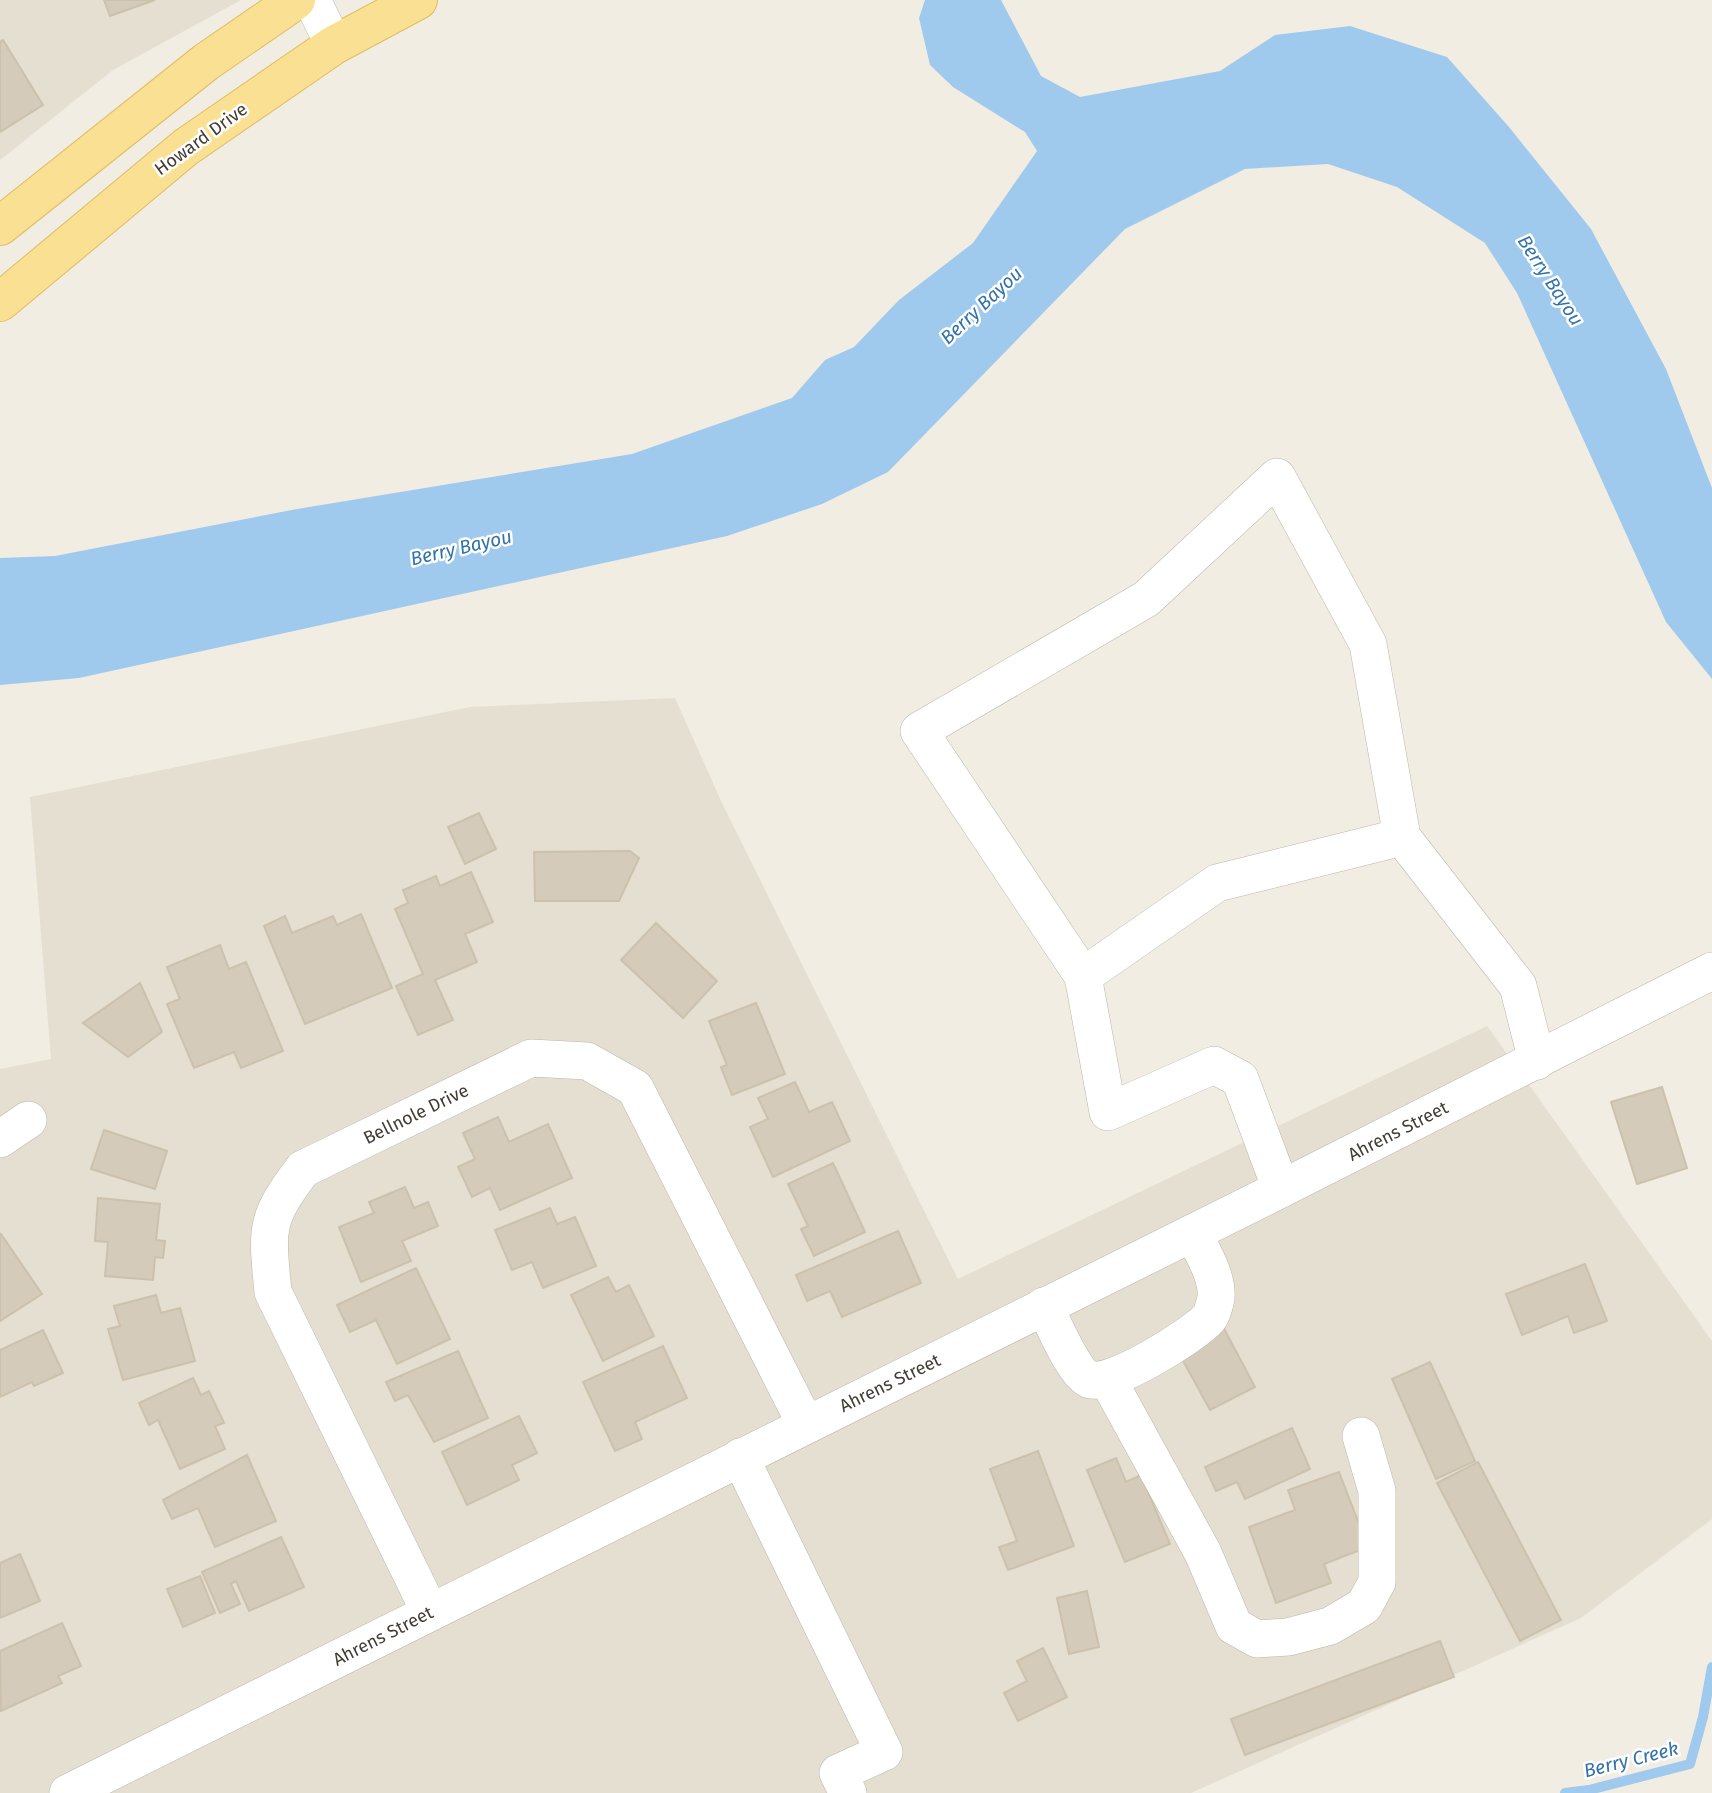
<svg xmlns="http://www.w3.org/2000/svg" width="1712" height="1793" font-family="'Fira Sans',sans-serif">
<rect width="100%" height="100%" fill="#f1ede2"/>
<g fill="#e4dfd1">
<polygon points="0,0 241,0 113,70 0,160"/>
<polygon points="675,698 722,803 958,1279 1487,1026 1712,1341 1712,1519 1581,1618 1191,1793 0,1793 0,1069 51,1059 30,797 470,707"/>
</g>
<polygon fill="#9fcaed" points="925,0 1001,0 1041,76 1080,97 1220,71 1275,35 1350,26 1447,57 1509,127 1591,229 1666,369 1712,488 1712,679 1666,622 1517,293 1485,243 1397,187 1328,164 1245,169 1125,229 888,472 822,504 727,536 79,678 0,685 0,558 55,556 297,509 632,454 792,398 825,360 854,347 899,300 973,243 1037,151 1025,132 953,87 930,65 919,18"/>
<g fill="none" stroke-linecap="round" stroke-linejoin="round">
<polyline stroke="#9fcaed" stroke-width="10" points="1565,1793 1589,1790 1690,1764 1703,1717 1712,1667"/>
</g>
<g fill="#d5cbbb" stroke="#ccc1ac" stroke-width="2">
<polygon points="104,0 155,0 110,16"/>
<polygon points="3,40 43,105 0,132 0,42"/>
<polygon points="479,813 496,849 465,864 448,827"/>
<polygon points="630,851 639,858 619,901 535,901 534,852"/>
<polygon points="471,872 493,922 465,934 477,962 435,980 453,1020 418,1035 396,986 423,974 395,909 408,903 403,890 436,876 440,886"/>
<polygon points="361,914 392,988 305,1024 264,926 285,916 292,933 333,916 337,925"/>
<polygon points="656,923 717,981 683,1018 621,960"/>
<polygon points="220,945 229,969 246,962 283,1051 241,1068 234,1052 194,1068 167,1004 180,999 167,967"/>
<polygon points="140,983 162,1032 128,1057 83,1023"/>
<polygon points="756,1003 785,1074 732,1095 721,1067 727,1065 709,1021"/>
<polygon points="795,1082 809,1112 832,1102 850,1141 773,1177 750,1127 768,1119 758,1098"/>
<polygon points="1662,1087 1687,1168 1637,1184 1611,1102"/>
<polygon points="498,1117 509,1142 548,1124 572,1178 500,1210 490,1188 472,1197 458,1167 475,1159 463,1133"/>
<polygon points="104,1130 167,1151 155,1189 91,1169"/>
<polygon points="833,1163 865,1232 814,1256 801,1229 808,1226 788,1184"/>
<polygon points="405,1187 414,1208 428,1202 438,1226 402,1241 411,1261 361,1282 339,1227 374,1213 369,1202"/>
<polygon points="98,1198 160,1204 156,1240 165,1241 163,1258 155,1257 153,1280 105,1276 108,1242 95,1241"/>
<polygon points="550,1208 557,1224 575,1217 596,1266 543,1288 532,1262 512,1270 495,1230"/>
<polygon points="898,1231 921,1283 842,1317 830,1291 807,1301 796,1275"/>
<polygon points="1,1234 42,1294 0,1321 0,1235"/>
<polygon points="1585,1264 1607,1321 1574,1333 1568,1316 1522,1335 1506,1294"/>
<polygon points="416,1268 450,1339 397,1364 376,1320 350,1332 337,1305"/>
<polygon points="608,1277 616,1292 629,1285 654,1336 603,1361 571,1295"/>
<polygon points="156,1295 161,1313 180,1308 195,1361 123,1380 108,1329 120,1326 114,1306"/>
<polygon points="1221,1323 1255,1387 1210,1410 1176,1348"/>
<polygon points="43,1330 63,1373 34,1386 32,1382 0,1397 0,1350"/>
<polygon points="663,1346 687,1398 635,1422 642,1439 615,1451 583,1382"/>
<polygon points="458,1351 488,1418 434,1442 408,1395 395,1401 386,1382"/>
<polygon points="1430,1362 1475,1461 1436,1479 1392,1379"/>
<polygon points="193,1378 201,1395 209,1391 224,1423 215,1426 225,1449 180,1469 158,1420 149,1425 139,1403"/>
<polygon points="519,1416 537,1453 512,1465 519,1480 467,1505 442,1452"/>
<polygon points="1292,1428 1310,1469 1245,1499 1237,1482 1216,1491 1205,1467"/>
<polygon points="1038,1451 1074,1546 1008,1570 999,1547 1017,1541 990,1469"/>
<polygon points="247,1455 276,1521 215,1547 198,1508 172,1519 163,1500"/>
<polygon points="1116,1458 1126,1482 1141,1475 1170,1544 1125,1562 1087,1470"/>
<polygon points="1478,1462 1561,1620 1520,1641 1437,1483"/>
<polygon points="1339,1472 1368,1547 1324,1564 1331,1583 1276,1603 1249,1527 1295,1510 1288,1490"/>
<polygon points="281,1537 304,1587 249,1611 236,1581 231,1584 240,1604 220,1613 202,1572"/>
<polygon points="20,1554 40,1601 0,1618 0,1563"/>
<polygon points="200,1576 215,1613 183,1627 167,1589"/>
<polygon points="1087,1591 1099,1647 1069,1654 1057,1598"/>
<polygon points="62,1623 81,1666 58,1676 62,1683 1,1711 0,1651"/>
<polygon points="1440,1641 1454,1677 1245,1755 1231,1719"/>
<polygon points="1043,1648 1067,1697 1018,1721 1004,1693 1027,1681 1017,1661"/>
</g>
<g fill="none" stroke-linecap="round" stroke-linejoin="round">
<defs>
<g id="minor">
<polyline points="312,0 334,45"/>
<polyline points="1083,976 919,731 1146,599 1277,477 1368,644 1402,837 1518,986 1537,1061"/>
<polyline points="0,1139 28,1120"/>
<polyline points="1281,1189 1240,1079 1214,1065 1108,1112 1083,976 1217,883 1402,837"/>
<path d="M 1044,1306 C 1054,1324 1072,1370 1088,1379 C 1107,1390 1194,1335 1209,1318 C 1212,1314 1215,1303 1216,1298 C 1218,1276 1202,1252 1193,1233"/>
<polyline points="1108,1380 1203,1553 1234,1626 1257,1639 1288,1637 1330,1626 1364,1606 1377,1582 1377,1491 1361,1436"/>
<polyline points="740,1457 884,1752 838,1773 848,1793"/>
<path d="M 430,1612 L 273,1292 C 267,1229 264,1220 303,1169 L 531,1058 L 587,1061 L 635,1088 L 806,1425"/>
<polyline points="68,1793 1281,1189 1712,971"/>
</g>
<g id="major">
<polyline points="0,226 206,62 296,0"/>
<polyline points="0,302 186,147 334,45 418,0"/>
</g>
</defs>
<use href="#minor" stroke="#beb7a9" stroke-width="38"/>
<use href="#major" stroke="#debd63" stroke-width="40"/>
<use href="#minor" stroke="#fff" stroke-width="37"/>
<use href="#major" stroke="#fae092" stroke-width="38"/>
</g>
<g text-anchor="middle" stroke-width="5" stroke-linejoin="round" paint-order="stroke">
<g font-size="18" fill="#423d33" stroke="#fff">
<text transform="translate(201 139) rotate(-36)" y="6">Howard Drive</text>
<text transform="translate(416 1114) rotate(-26)" y="6">Bellnole Drive</text>
<text transform="translate(1398 1131) rotate(-27)" y="6">Ahrens Street</text>
<text transform="translate(890 1383) rotate(-26)" y="6">Ahrens Street</text>
<text transform="translate(383 1636) rotate(-27)" y="6">Ahrens Street</text>
</g>
<g font-size="19" font-style="italic" fill="#3172a9" stroke="#fff">
<text transform="translate(1551 280) rotate(57)" y="7">Berry Bayou</text>
<text transform="translate(981 305) rotate(-43)" y="7">Berry Bayou</text>
<text transform="translate(461 547) rotate(-13)" y="7">Berry Bayou</text>
<text transform="translate(1631 1759) rotate(-14)" y="7">Berry Creek</text>
</g>
</g>
</svg>
